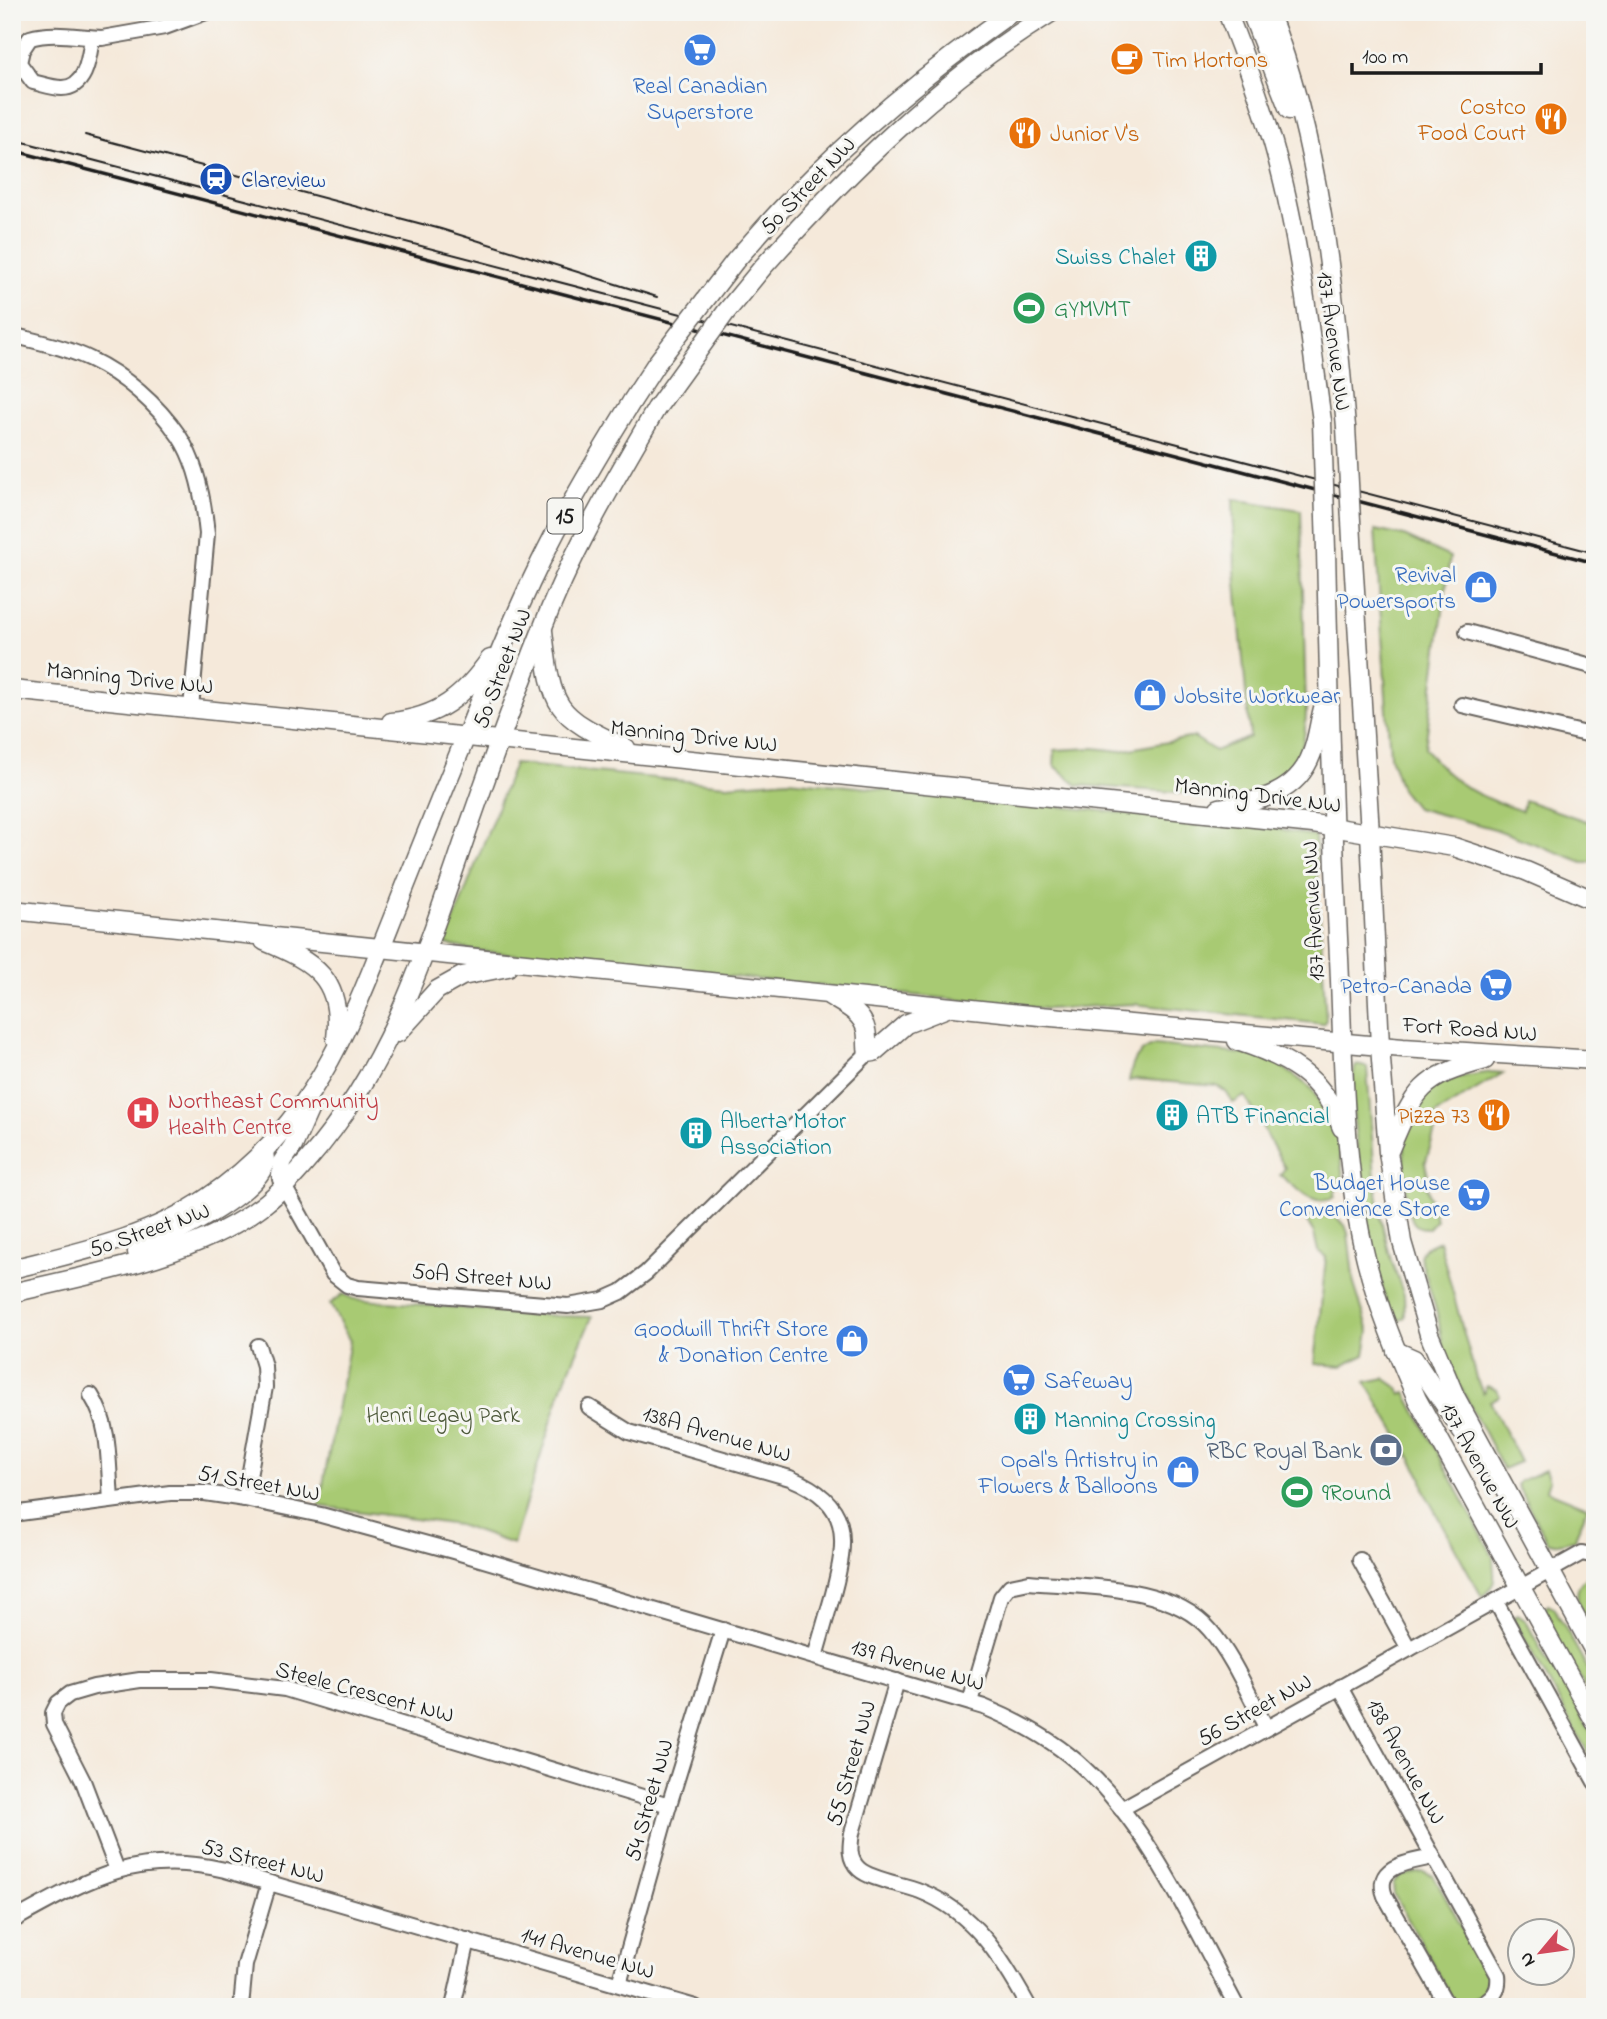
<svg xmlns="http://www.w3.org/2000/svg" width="1607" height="2019" font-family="'Indie Flower',sans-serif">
<rect width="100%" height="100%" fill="#f6f6f2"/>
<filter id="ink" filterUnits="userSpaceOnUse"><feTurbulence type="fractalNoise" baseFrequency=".0143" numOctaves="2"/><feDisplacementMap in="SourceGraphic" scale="14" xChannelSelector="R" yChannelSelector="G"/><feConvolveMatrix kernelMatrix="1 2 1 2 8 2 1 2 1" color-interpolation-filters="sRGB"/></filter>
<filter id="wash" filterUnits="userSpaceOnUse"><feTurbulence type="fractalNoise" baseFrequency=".00686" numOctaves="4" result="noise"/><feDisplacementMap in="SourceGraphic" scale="28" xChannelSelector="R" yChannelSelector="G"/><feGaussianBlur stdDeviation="1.57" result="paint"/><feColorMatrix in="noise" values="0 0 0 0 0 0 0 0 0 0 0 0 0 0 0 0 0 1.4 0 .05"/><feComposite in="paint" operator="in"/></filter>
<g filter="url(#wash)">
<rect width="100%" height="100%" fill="#f5e9da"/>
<g fill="#a8ca73" stroke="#627348" stroke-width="2">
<path d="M 1233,499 L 1301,510 L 1306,713 C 1305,729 1305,745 1296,759 C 1290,769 1283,772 1282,784 L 1243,797 L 1077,785 L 1054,765 L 1055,750 L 1094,748 L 1120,751 L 1194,737 L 1215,751 L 1250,737 L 1235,571 Z"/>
<path d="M 1375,530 L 1404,536 L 1450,557 L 1425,748 C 1452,785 1479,797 1522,811 L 1524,800 L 1595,824 L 1595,862 L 1583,862 L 1495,829 L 1416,808 L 1401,789 L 1390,756 Z"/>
<polygon points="514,764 726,785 788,780 1275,828 1315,836 1326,1020 1323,1024 1133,1004 1048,1009 471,950 445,944"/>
<path d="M 1155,1045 L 1253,1055 L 1277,1063 L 1311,1088 L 1333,1124 L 1338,1141 L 1343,1178 L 1338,1179 L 1337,1189 L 1334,1194 L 1335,1197 C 1314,1209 1296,1187 1280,1175 L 1285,1168 L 1245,1096 L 1233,1103 L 1226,1092 L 1217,1086 L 1136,1079 L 1129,1081 C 1132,1062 1137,1051 1155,1045 Z"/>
<path d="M 1356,1065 L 1367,1067 L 1375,1178 L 1381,1219 L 1391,1260 L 1404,1295 L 1405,1317 L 1399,1321 L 1390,1316 C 1372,1254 1361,1194 1355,1130 C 1353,1110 1349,1083 1356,1065 Z"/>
<path d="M 1492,1072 L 1503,1073 L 1436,1114 L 1434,1124 L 1437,1125 L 1425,1164 L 1430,1182 L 1426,1184 L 1436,1220 L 1429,1228 C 1423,1228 1418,1228 1414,1223 C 1405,1211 1402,1147 1406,1131 C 1408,1123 1420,1098 1425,1092 C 1437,1079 1475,1074 1492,1072 Z"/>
<polygon points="1333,1215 1345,1225 1348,1233 1354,1284 1369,1331 1365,1355 1342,1366 1315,1364 1326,1257 1318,1251 1314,1233 1306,1220 1307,1217"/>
<polygon points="1439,1241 1476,1378 1483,1393 1487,1386 1497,1390 1500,1396 1490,1401 1520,1462 1503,1469 1455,1376 1443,1347 1438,1317 1420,1256 1424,1248"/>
<polygon points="343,1294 354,1299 376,1301 557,1316 592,1317 563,1384 513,1544 458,1525 319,1506 350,1341 330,1304"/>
<path d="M 1384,1378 L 1398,1388 L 1401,1395 L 1406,1393 L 1493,1556 C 1493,1577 1500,1581 1482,1597 L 1425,1493 L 1421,1476 L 1366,1382 Z"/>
<path d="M 1545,1470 L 1549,1480 L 1546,1490 L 1588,1507 L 1574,1540 C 1563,1541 1558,1546 1547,1541 L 1517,1485 L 1520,1481 Z"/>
<path d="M 1587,1577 L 1595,1578 L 1595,1635 C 1586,1618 1565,1592 1587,1577 Z"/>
<polygon points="1548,1605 1555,1609 1595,1682 1595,1706 1556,1636 1545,1609"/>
<polygon points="1518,1615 1526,1621 1549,1665 1552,1663 1595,1740 1595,1766 1513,1618"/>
<polygon points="1423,1871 1433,1875 1489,1976 1491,1985 1486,1992 1465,2004 1454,2002 1394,1894 1393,1883 1401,1875"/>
</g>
</g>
<g filter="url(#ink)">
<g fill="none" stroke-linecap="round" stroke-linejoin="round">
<defs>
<g id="minor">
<path d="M 92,38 C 89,56 87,88 62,88 C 52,88 42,84 33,82 L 19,63 L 22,50 L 30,38 C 52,31 78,37 102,38 L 165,27 L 206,12"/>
<path d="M 12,335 C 38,342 65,347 90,359 C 124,375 157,404 179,436 C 197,463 204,502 207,534 L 191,708"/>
<polyline points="1467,632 1595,667"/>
<polyline points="1462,705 1595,736"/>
<polyline points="280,1179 333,1274 347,1285 358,1288 568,1306 603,1300 621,1292 646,1273 868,1053"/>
<path d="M 91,1395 C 111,1426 108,1463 111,1500"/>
<path d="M 589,1407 L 629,1432 L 790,1478 C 851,1503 848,1537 833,1594 C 827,1615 821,1636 815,1657"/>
<polyline points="245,1499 265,1387 264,1366 258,1346"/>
<path d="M 12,1514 L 170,1493 L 205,1493 L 245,1499 L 321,1515 L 453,1551 L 984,1707 C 1020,1722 1055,1741 1084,1768 C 1151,1829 1194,1928 1237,2007"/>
<polyline points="1360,1560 1409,1649"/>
<polyline points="1496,1602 1595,1782"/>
<path d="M 897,1681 L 852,1833 C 850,1846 848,1859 859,1869 C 871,1880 903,1884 920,1891 C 974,1912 1002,1958 1029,2007"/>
<path d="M 1340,1687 L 1498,1975 C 1500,1992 1492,1999 1478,2007"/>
<path d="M 970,1702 L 1001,1597 L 1010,1586 L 1029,1582 C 1085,1587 1171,1584 1210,1630 C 1234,1658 1249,1696 1266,1727"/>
<polyline points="1121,1809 1582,1553 1595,1556"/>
<path d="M 1433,1857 C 1411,1862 1373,1865 1385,1896 L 1448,2007"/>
<polyline points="117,1870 83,1781 54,1724 53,1713 58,1703 70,1694 94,1687 140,1680 211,1680 285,1689 669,1805"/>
<path d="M 12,1921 C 86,1880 137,1849 225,1870 L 695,2007"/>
<polyline points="619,1984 669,1805 723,1630"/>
<polyline points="241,2007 245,1965 269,1883"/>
<polyline points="453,2007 468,1940"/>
</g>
<g id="major">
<path d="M 1227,12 C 1244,55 1260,99 1273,143 C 1299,233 1309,328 1322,421"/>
<polyline points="1251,12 1289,110"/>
<path d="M 1269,12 C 1320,140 1334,291 1346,427"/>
<path d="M 735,261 C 754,240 772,218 792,198 C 859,128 933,68 1012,12"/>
<path d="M 763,267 C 850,170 941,80 1052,12"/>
<path d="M 1326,550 C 1329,686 1332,822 1339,958 C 1344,1058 1342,1162 1366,1259 C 1378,1308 1397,1353 1417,1399 L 1595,1722"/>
<polyline points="1353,558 1370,833 1380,1046 1388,1152 1402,1242 1429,1334 1455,1396 1595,1653"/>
<path d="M 543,631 C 552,709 554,715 626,748"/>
<polyline points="12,690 1313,824 1454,847 1526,871 1595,901"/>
<path d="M 391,722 C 439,717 463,697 490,659"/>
<path d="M 1219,808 C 1258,801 1297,795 1312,753 C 1318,738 1319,721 1324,705"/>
<polyline points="12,910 1040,1016 1403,1048 1595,1060"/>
<path d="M 264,941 C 315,962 343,979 336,1039"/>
<path d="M 830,996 C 844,1005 862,1012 866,1030 C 868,1038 866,1046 868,1053 L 874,1052 L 906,1024 L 947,1008"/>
<polyline points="398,1033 437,990 462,976 508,967"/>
<path d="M 1237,1041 C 1287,1057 1322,1075 1342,1128"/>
<path d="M 1390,1149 C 1415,1089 1421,1077 1485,1060"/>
<polyline points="284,1186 281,1175 282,1162 293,1146 310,1108"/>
<path d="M 137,1252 C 164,1239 262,1193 265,1161 C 265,1160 264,1151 264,1150"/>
<path d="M 12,1269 C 79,1252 149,1238 207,1198 C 310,1129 348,1031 391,922 C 416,859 441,796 467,734 C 490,676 513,618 540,563 C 567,507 599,454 632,401"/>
<path d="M 12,1293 C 88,1275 191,1257 255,1211 C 276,1197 293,1178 309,1159 C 392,1065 428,945 468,829 C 491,763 515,697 541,632 C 571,553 614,481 656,409"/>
<polyline points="1396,1351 1414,1359 1468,1440"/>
</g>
</defs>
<use href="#minor" stroke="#68645e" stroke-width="18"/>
<use href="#major" stroke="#68645e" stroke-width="21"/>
<use href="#minor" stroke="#fff" stroke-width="14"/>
<use href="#major" stroke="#fff" stroke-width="18"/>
<g stroke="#1c1c1c" stroke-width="2">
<polyline points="85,135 441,229 657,297"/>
<polyline points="12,139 1595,553"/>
</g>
<polyline stroke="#1c1c1c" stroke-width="3.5" points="12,150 1595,563"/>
<defs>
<g id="major-bridge">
<polyline points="632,401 656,364 735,261"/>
<polyline points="656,409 726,312 763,267"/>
<polyline points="1322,421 1326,550"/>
<polyline points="1346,427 1353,558"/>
</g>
</defs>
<use href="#major-bridge" stroke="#68645e" stroke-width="21" stroke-linecap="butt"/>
<use href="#major-bridge" stroke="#fff" stroke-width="18"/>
</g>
</g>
<defs>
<symbol id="supermarket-disc" viewBox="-11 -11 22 22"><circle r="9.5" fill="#3f7fe0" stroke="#f6f6f2"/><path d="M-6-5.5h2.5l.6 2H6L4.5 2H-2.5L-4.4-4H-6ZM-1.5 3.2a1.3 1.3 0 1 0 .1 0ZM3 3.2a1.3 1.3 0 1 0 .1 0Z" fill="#fff"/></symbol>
<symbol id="cafe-disc" viewBox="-11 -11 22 22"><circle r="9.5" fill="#e8710a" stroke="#f6f6f2"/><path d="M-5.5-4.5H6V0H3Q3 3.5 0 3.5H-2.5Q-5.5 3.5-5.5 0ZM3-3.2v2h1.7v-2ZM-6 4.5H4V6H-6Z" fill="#fff"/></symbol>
<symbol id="restaurant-disc" viewBox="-11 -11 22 22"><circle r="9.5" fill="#e8710a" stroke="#f6f6f2"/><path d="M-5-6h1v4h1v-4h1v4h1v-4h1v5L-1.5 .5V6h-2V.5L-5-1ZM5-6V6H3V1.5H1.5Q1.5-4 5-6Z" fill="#fff"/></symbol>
<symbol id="station-disc" viewBox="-11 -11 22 22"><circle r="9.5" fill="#1a4fb4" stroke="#f6f6f2"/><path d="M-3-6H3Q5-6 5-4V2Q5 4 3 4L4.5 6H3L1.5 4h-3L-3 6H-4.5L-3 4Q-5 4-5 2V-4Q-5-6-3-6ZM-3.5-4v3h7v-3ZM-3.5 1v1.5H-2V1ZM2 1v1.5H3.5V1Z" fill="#fff"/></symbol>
<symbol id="building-disc" viewBox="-11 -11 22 22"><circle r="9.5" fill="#0f9aa8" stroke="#f6f6f2"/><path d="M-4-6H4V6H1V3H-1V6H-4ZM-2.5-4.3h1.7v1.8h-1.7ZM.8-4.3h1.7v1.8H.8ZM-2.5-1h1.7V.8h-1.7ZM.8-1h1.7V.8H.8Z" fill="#fff"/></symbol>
<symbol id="stadium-disc" viewBox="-11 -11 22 22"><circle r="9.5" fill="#2e9e5b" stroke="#f6f6f2"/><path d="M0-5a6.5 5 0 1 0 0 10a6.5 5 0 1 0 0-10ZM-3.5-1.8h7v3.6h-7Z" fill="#fff"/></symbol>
<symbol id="shop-disc" viewBox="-11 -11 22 22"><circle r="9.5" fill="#3f7fe0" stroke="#f6f6f2"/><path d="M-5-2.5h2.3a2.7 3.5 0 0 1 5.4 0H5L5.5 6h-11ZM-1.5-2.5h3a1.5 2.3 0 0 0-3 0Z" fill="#fff"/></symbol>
<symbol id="hospital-disc" viewBox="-11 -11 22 22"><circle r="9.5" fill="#e0444e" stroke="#f6f6f2"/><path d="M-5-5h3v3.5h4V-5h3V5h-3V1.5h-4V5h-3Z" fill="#fff"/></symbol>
<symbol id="bank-disc" viewBox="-11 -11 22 22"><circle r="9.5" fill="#5c6f8a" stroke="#f6f6f2"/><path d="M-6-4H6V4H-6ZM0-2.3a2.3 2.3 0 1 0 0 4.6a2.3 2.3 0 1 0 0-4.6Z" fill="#fff"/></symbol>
</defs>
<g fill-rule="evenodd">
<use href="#supermarket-disc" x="681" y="31" width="38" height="38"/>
<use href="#cafe-disc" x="1108" y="40" width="38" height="38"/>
<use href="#restaurant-disc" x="1532" y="100" width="38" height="38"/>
<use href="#restaurant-disc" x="1006" y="114" width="38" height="38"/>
<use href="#station-disc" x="197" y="160" width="38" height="38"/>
<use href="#building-disc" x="1182" y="237" width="38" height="38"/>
<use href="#stadium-disc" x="1010" y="289" width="38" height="38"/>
<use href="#shop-disc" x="1462" y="568" width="38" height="38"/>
<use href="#shop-disc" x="1131" y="676" width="38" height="38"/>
<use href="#supermarket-disc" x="1477" y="966" width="38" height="38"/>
<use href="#hospital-disc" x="124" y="1094" width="38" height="38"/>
<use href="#building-disc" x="1153" y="1096" width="38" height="38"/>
<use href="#restaurant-disc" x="1475" y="1096" width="38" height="38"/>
<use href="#building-disc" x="677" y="1114" width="38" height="38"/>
<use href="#supermarket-disc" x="1455" y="1176" width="38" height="38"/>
<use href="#shop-disc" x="833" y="1322" width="38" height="38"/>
<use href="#supermarket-disc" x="1000" y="1361" width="38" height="38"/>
<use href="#building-disc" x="1011" y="1400" width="38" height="38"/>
<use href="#bank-disc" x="1367" y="1431" width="38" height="38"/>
<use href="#shop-disc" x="1164" y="1453" width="38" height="38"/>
<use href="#stadium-disc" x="1278" y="1473" width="38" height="38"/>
</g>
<g text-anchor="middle" stroke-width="6" stroke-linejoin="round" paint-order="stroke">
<rect fill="#f6f6f2" stroke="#5d5d5c" stroke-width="2" x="547.5" y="498.5" width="35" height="35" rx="5"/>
<g font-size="21" font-weight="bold" fill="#1c1c1c">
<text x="565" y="523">15</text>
</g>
<g font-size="23" fill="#c56008" stroke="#f6f6f2" text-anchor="start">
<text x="1152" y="67">Tim Hortons</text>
<text x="1526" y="114" text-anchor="end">Costco<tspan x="1526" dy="26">Food Court</tspan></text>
<text x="1050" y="141">Junior V's</text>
<text x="1470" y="1123" text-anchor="end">Pizza 73</text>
</g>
<g font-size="23" fill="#366cbe" stroke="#f6f6f2" text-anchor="end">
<text x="700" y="93" text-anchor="middle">Real Canadian<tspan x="700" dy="26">Superstore</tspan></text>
<text x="1456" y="582">Revival<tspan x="1456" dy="26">Powersports</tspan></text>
<text x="1174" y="703" text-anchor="start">Jobsite Workwear</text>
<text x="1472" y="993">Petro-Canada</text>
<text x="1450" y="1190">Budget House<tspan x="1450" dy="26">Convenience Store</tspan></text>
<text x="828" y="1336">Goodwill Thrift Store<tspan x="828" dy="26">&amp; Donation Centre</tspan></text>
<text x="1044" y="1388" text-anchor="start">Safeway</text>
<text x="1158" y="1467">Opal's Artistry in<tspan x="1158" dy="26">Flowers &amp; Balloons</tspan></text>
</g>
<g font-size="23" fill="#164399" stroke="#f6f6f2" text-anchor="start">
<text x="241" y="187">Clareview</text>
</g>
<g font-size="23" fill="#1c1c1c" stroke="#f6f6f2">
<text transform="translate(807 185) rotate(-46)" y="8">50 Street NW</text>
<text transform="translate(1335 341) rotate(82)" y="8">137 Avenue NW</text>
<text transform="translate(501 668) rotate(-69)" y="8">50 Street NW</text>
<text transform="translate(130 677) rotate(6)" y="8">Manning Drive NW</text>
<text transform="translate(694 735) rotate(6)" y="8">Manning Drive NW</text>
<text transform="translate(1258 794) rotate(7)" y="8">Manning Drive NW</text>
<text transform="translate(1312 911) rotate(-93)" y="8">137 Avenue NW</text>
<text transform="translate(1470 1028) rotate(4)" y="8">Fort Road NW</text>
<text transform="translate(149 1229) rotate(-19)" y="8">50 Street NW</text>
<text transform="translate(482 1276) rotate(5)" y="8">50A Street NW</text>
<text transform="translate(717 1433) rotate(16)" y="8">138A Avenue NW</text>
<text transform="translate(1481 1465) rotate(61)" y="8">137 Avenue NW</text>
<text transform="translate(259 1482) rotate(10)" y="8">51 Street NW</text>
<text transform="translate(918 1664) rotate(16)" y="8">139 Avenue NW</text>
<text transform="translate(365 1691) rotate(15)" y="8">Steele Crescent NW</text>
<text transform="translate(1254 1709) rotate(-29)" y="8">56 Street NW</text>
<text transform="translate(1407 1761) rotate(61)" y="8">138 Avenue NW</text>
<text transform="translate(850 1763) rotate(-74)" y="8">55 Street NW</text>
<text transform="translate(648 1800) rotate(-74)" y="8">54 Street NW</text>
<text transform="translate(263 1860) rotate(14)" y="8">53 Street NW</text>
<text transform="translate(588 1952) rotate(16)" y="8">141 Avenue NW</text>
</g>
<g font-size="23" fill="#0d838f" stroke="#f6f6f2" text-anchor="start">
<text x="1176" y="264" text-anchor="end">Swiss Chalet</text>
<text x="1196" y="1123">ATB Financial</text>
<text x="720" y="1128">Alberta Motor<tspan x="720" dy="26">Association</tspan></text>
<text x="1054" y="1427">Manning Crossing</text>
</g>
<g font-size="23" fill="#27864d" stroke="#f6f6f2" text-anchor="start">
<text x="1054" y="316">GYMVMT</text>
<text x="1322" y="1500">9Round</text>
</g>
<g font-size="23" fill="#be3a42" stroke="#f6f6f2" text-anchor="start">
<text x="168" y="1108">Northeast Community<tspan x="168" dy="26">Health Centre</tspan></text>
</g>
<g font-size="23" fill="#4d593a" stroke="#f6f6f2">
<text x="443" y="1422">Henri Legay Park</text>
</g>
<g font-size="23" fill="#4e5e75" stroke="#f6f6f2" text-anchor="end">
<text x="1362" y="1458">RBC Royal Bank</text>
</g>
</g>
<rect width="1607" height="2019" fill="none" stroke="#f6f6f2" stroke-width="42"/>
<g transform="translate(1541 1952) rotate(241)"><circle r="33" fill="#f6f6f2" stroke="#9f9f9c" stroke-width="2"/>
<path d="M0-5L12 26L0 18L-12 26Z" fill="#d1495b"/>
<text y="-10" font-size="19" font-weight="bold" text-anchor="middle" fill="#1c1c1c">N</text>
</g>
<path d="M1352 63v10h189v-10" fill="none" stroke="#1c1c1c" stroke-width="3.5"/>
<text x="1362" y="63" font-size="21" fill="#1c1c1c" stroke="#f6f6f2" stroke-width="5" paint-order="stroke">100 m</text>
</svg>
